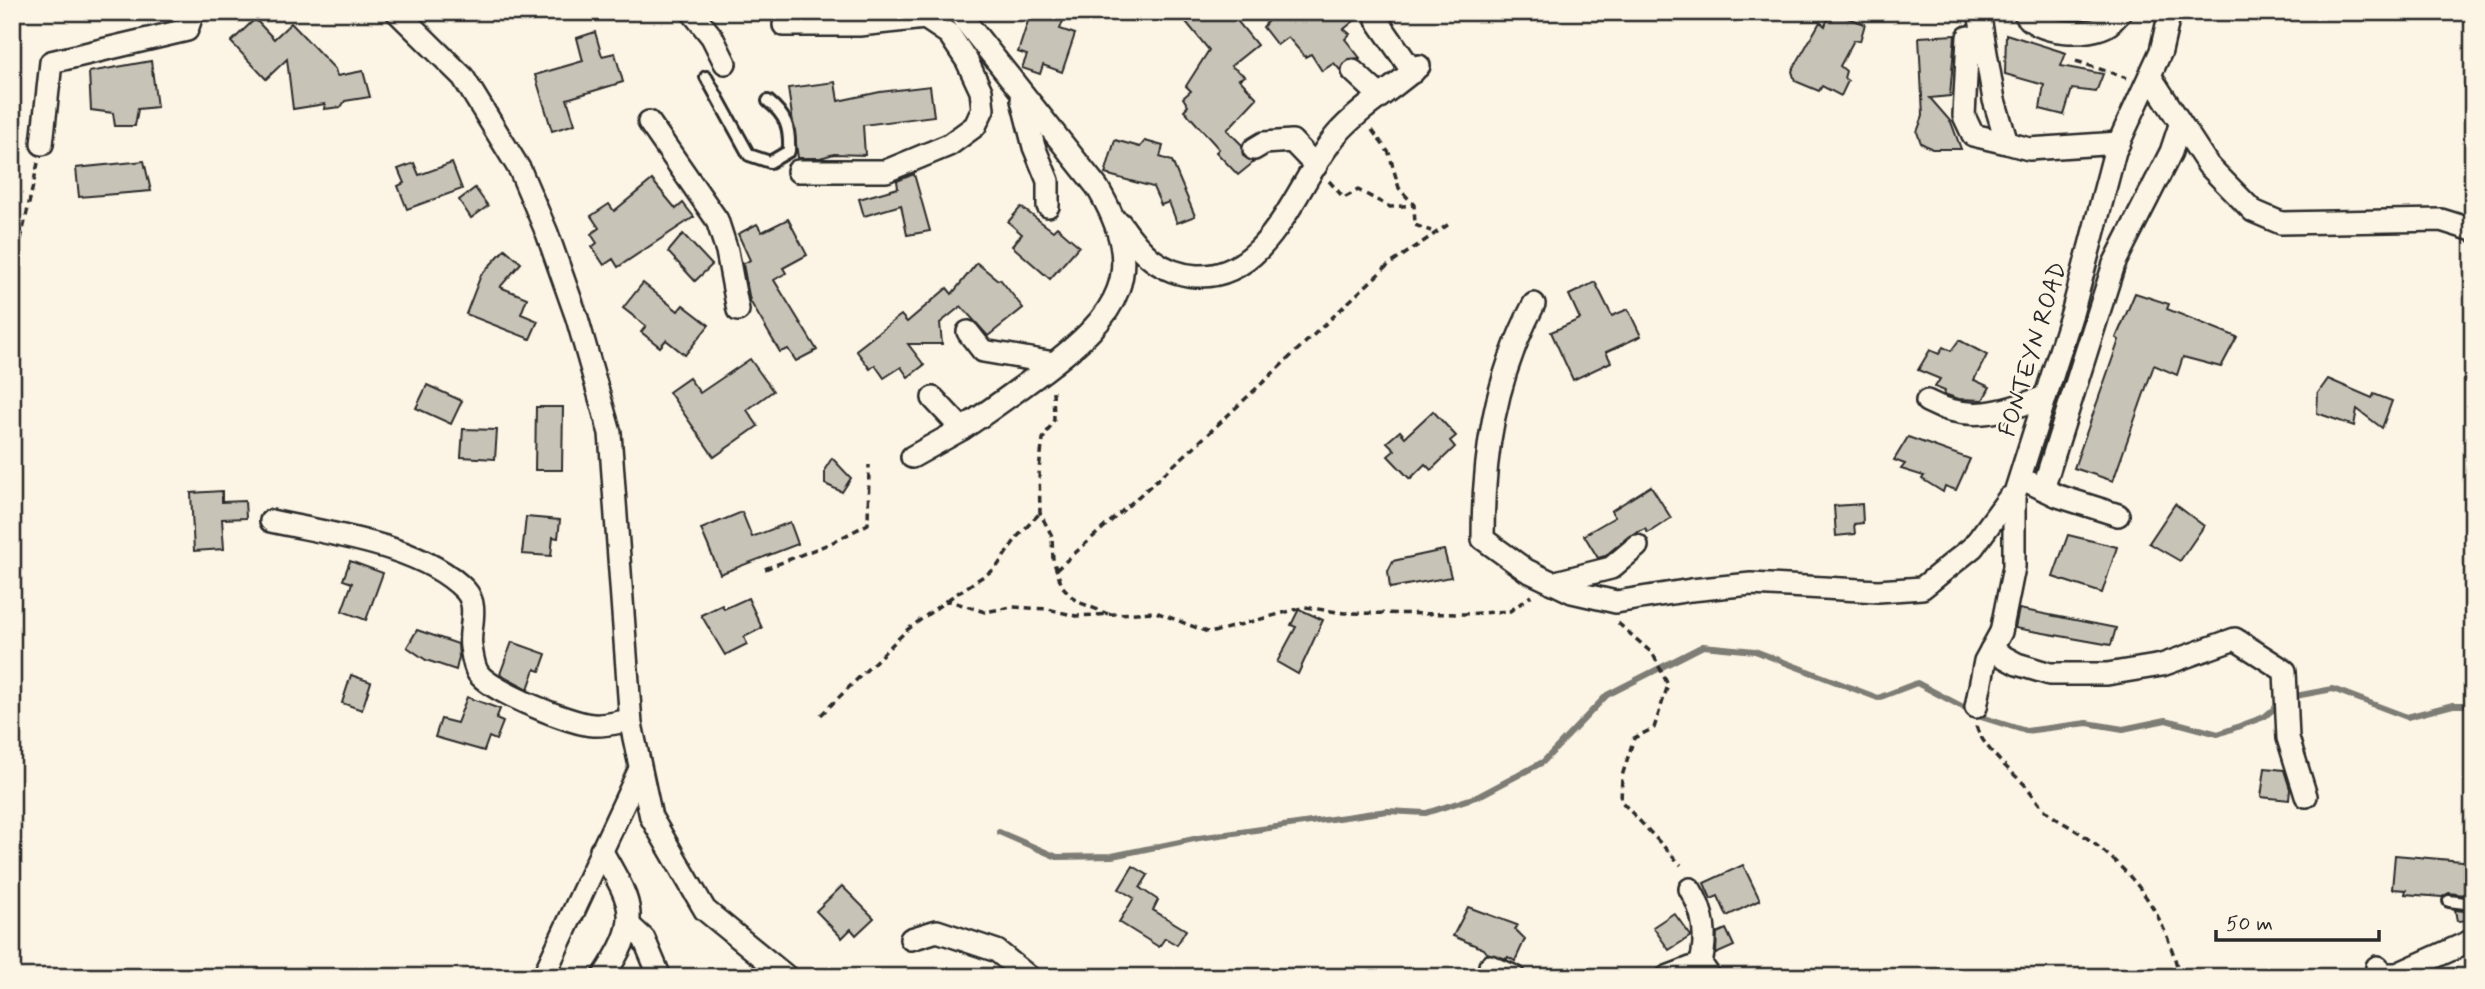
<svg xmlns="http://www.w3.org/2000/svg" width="2485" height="989" font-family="Mynerve,sans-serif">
<rect width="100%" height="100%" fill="#fcf5e5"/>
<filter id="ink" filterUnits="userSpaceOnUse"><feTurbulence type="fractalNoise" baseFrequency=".0143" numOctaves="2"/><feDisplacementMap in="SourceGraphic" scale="14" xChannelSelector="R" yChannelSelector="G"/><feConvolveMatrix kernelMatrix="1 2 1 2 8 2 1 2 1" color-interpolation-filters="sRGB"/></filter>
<g filter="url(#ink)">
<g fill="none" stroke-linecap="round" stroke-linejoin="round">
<g stroke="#7d7b74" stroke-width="6">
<polyline points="2290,697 2333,689 2407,717 2453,705 2473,705"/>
<polyline points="999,832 1057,857 1112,856 1199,838 1387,811 1426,813 1479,796 1543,762 1607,695 1703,646 1755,651 1878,698 1917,683 1984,718 2026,731 2087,723 2123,729 2166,720 2218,734 2264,717 2281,703"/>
</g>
</g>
<g fill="#c8c3b7" stroke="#2b2b2b" stroke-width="2">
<polygon points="1031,12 1047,12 1064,18 1060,29 1075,34 1062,72 1043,65 1040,74 1022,68 1027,55 1018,52"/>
<polygon points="1178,12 1230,12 1257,45 1231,66 1245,76 1239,79 1257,98 1227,130 1242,145 1243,156 1254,162 1238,175 1216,152 1219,149 1184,110 1188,106 1183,98 1191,91 1186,86 1209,50"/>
<polygon points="1275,12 1365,12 1344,29 1350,34 1345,39 1360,58 1348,59 1340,70 1334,63 1322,71 1311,54 1305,57 1288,37 1277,45 1263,27"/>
<polygon points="1830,12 1865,24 1860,41 1854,40 1840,66 1846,71 1844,78 1848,81 1841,96 1822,86 1819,91 1795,81 1792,71 1820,22 1825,26"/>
<polygon points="255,19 274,39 291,23 335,69 337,76 363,71 370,97 345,101 341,107 324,109 325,104 293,109 287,59 266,79 231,42"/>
<polygon points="595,32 602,56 615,53 623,82 567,99 575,124 552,131 535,75 583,61 577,38"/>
<polygon points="2006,34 2066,53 2061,66 2103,74 2096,92 2072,89 2064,115 2040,109 2044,85 2005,74"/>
<polygon points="1955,35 1950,96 1930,98 1951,122 1961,149 1932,149 1921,143 1917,132 1923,116 1919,37"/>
<polygon points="151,61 157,107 138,109 135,126 115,126 113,113 91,110 89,72"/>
<polygon points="835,82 838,101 880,92 930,86 934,116 863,125 865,155 834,154 820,158 798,158 788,88"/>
<polygon points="1115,140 1140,147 1145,141 1163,146 1160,157 1172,161 1195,216 1177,223 1169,202 1161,205 1153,187 1105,174"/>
<polygon points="144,161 151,191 79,197 76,168"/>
<polygon points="414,163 419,175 452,163 462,189 407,209 398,186 404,183 398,169"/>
<polygon points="914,174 930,231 907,235 901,205 864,216 859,199 898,188 897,181"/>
<polygon points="652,180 676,209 683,203 694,217 618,267 613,259 604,265 592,247 597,243 591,234 599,228 591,216 609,204 614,211"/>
<polygon points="475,188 488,206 471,218 459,200"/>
<polygon points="1021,207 1053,231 1057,227 1079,246 1050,279 1012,246 1022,234 1008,222"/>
<polygon points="788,219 807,255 783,268 786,273 774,280 817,350 796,361 788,349 780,352 750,301 743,264 750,260 738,234 757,224 762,232"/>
<polygon points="683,234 712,265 695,281 668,252"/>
<polygon points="505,249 521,263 500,287 527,298 521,314 538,321 530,339 466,314 481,275"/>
<polygon points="977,263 998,280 1000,279 1023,308 988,336 961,306 940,323 942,344 908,344 924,365 908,377 901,367 884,378 875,365 870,369 856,350 901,315 907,322 947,288 952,294"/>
<polygon points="1595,282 1612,316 1628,309 1641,336 1606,352 1611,362 1573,380 1551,332 1580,319 1569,295"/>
<polygon points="643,283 678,311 683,305 709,325 685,355 666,340 660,347 641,332 646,326 623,308"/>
<polygon points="2135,293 2169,304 2167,309 2237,337 2221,367 2183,357 2177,375 2154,365 2113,481 2074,468 2119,340 2116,338"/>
<polygon points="1959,340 1987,355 1974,380 1990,387 1983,400 1959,399 1944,394 1945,391 1935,387 1940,379 1918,370 1930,350 1939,354 1943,347 1951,351"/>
<polygon points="750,359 773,391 747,410 758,426 714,457 669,392 689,378 700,393"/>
<polygon points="2328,379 2372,398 2374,394 2392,401 2382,428 2357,409 2354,426 2317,413 2318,393"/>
<polygon points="427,385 462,401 451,424 416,408"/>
<polygon points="536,407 563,407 562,470 535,470"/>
<polygon points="1433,411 1456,436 1450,441 1455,447 1431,470 1425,464 1410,479 1388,456 1395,450 1387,442 1400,431 1405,437"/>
<polygon points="463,429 497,430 495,459 461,457"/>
<polygon points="1908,437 1970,459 1956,490 1945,486 1943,492 1922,479 1924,476 1901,469 1905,464 1894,460"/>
<polygon points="832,458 851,478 842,492 825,484 825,469"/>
<polygon points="1651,486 1671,518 1648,533 1645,529 1629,536 1605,556 1598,558 1584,535 1615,517 1611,511"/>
<polygon points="222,491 222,502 245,501 246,518 222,519 224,549 194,551 191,493"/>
<polygon points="1862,504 1863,523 1854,524 1855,534 1836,536 1834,506"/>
<polygon points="2175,504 2204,526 2180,561 2149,543"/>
<polygon points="742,512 752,537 790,522 798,544 720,574 701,529"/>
<polygon points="526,517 560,520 558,538 553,537 551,556 522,554"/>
<polygon points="2068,535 2117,547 2102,593 2053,577"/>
<polygon points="1444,550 1451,577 1390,588 1388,571 1393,561"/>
<polygon points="350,561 383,573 366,620 342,611 352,583 343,580"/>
<polygon points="748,598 762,628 744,637 747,644 725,655 701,615 722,605 724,609"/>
<polygon points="1299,609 1323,620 1298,674 1277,662 1296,627 1291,625"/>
<polygon points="2019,609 2116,628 2111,645 2015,628"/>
<polygon points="417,630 458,644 459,657 456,670 426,660 407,647"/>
<polygon points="512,642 546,654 540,671 535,669 528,689 500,674"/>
<polygon points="351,675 371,682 362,710 342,703"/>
<polygon points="467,697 500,709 496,719 503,722 496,740 489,737 484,751 435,737 441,719 457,723"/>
<polygon points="2265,768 2284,770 2290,789 2289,800 2261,797"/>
<polygon points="2395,855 2473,862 2473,896 2449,893 2442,897 2405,894 2406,890 2392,889"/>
<polygon points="1743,865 1760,900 1727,916 1718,896 1711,899 1704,883"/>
<polygon points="1133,866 1148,875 1140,888 1158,900 1153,910 1186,930 1177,945 1165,938 1159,947 1119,922 1134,898 1119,889"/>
<polygon points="842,886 874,918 856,935 851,929 842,938 816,911"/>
<polygon points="1468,907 1517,925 1515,929 1525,939 1515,961 1508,957 1507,959 1487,953 1484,949 1453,936"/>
<polygon points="2455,910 2473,912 2473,920 2457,921"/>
<polygon points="1674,913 1691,936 1669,950 1653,927"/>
<polygon points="1726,929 1734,946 1716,954 1717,933"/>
</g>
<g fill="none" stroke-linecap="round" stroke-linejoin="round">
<defs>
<g id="service">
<path d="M 706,77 L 749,155 L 770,162 L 789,151 C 790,127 786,116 768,101"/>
<polyline points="2449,901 2473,904"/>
</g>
<g id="minor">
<polyline points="397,12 463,77 520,170 547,233 577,318 610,433 631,724 651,817 705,910 787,977"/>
<polyline points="692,12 712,37 725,63"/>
<polyline points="1979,12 1994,100 2007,143 2029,149 2119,143"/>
<path d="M 2024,12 C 2035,35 2090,37 2109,24 C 2113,21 2117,16 2121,12"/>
<polyline points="1377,20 1413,72"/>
<polyline points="784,25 859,25 925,18 949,34 967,61 981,91 983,109 975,126 949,145 886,171 798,171"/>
<polyline points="1968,37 1964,116 1973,135 2007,143"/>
<polyline points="1353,71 1380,96"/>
<polyline points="2150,76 2208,165 2253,211 2281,223 2441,220 2473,230"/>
<polyline points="1022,100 1034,147 1048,181 1048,206"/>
<polyline points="649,122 717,220 727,251 738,310"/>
<polyline points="42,144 51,62 187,30 193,12"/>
<polyline points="1254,149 1264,143 1292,141 1316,166"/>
<path d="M 1120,223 C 1140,252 1159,273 1196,276 C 1271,280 1297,180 1337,134 C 1361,107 1392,90 1419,66"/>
<path d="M 1534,304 C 1495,378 1483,455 1483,539 L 1526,570 L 1572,592 L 1616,602 L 1691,590 L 1751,584 L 1878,591 L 1922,588 L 1973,547 L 2009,498"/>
<polyline points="968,332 983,351 1054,363"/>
<path d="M 933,398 L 962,429 C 991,410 1018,390 1045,370 C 1118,315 1149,273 1097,187 L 958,12"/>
<path d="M 1927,401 C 1968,423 2003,412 2045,397"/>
<polyline points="912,457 962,429"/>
<polyline points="2031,483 2058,496 2118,515"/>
<polyline points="2043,489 2114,264 2171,152 2180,125"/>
<path d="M 271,521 C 329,534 422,545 465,590 C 480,606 468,629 471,647 C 472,654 474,667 478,673 C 490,691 571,724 593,725 C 605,726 619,722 630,720"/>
<polyline points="1552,583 1611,568 1637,546"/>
<polyline points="1991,650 2017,664 2050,674 2107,674 2162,665 2235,639 2285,671 2288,738 2306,796"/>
<polyline points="1976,707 1985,661 2001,632 2014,567 2014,496 2073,310 2115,151 2161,51 2170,12"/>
<path d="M 601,850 C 634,908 642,918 603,977"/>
<path d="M 1690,889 C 1705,913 1707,936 1701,964 L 1710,977"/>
<polyline points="631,927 644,939 660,977"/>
<polyline points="911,939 937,931 997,951 1029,977"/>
<polyline points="1490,966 1515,977"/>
<polyline points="2377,967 2384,974 2397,974 2473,940"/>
<polyline points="543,977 639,771"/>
<polyline points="1667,977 1701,964"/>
</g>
</defs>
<use href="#service" stroke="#2b2b2b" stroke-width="16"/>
<use href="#minor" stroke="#2b2b2b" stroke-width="26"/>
<g stroke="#2b2b2b" stroke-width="3.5" stroke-dasharray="7 5" stroke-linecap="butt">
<polyline points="2076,61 2127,78"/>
<polyline points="1372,130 1389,153 1399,188 1414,205 1415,225 1431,231"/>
<polyline points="1329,181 1344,198 1358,190 1390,207 1414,205"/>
<polyline points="12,262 19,248 38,163"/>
<polyline points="1053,391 1054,420 1043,439 1039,469 1040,513 1052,536 1053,560 1062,586 1076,601 1108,614"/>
<polyline points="765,569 831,543 868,524 869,465"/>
<polyline points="1056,570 1194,447 1386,267 1452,222"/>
<polyline points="947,600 996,568 1018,536 1040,513"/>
<polyline points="1618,623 1653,654 1668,685 1654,728 1634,738 1622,776 1621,801 1681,865"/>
<polyline points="821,715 907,630 947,600 985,612 1012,607 1048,609 1076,616 1156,612 1210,633 1305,607 1344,613 1464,614 1510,611 1531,596"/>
<path d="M 1976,726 C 1983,747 2007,768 2023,783 C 2031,791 2036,801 2043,808 C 2054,819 2070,826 2083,835 C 2138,876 2163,911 2180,977"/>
</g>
<use href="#service" stroke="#fcf5e5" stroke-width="10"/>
<use href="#minor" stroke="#fcf5e5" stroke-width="21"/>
</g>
</g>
<g text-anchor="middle" stroke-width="5" stroke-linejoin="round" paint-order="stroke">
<g font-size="24" fill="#2b2b2b" stroke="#fcf5e5">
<text transform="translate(2032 349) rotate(-73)" y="8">FONTEYN ROAD</text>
</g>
</g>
<rect width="2485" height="989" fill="none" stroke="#fcf5e5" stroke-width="42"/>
<rect x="21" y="21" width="2443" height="947" fill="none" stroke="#2b2b2b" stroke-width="2.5" filter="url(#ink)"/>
<path d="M2216 930v10h163v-10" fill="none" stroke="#2b2b2b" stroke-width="3.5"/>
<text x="2226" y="930" font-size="21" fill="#2b2b2b" stroke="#fcf5e5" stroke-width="5" paint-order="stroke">50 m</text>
</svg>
